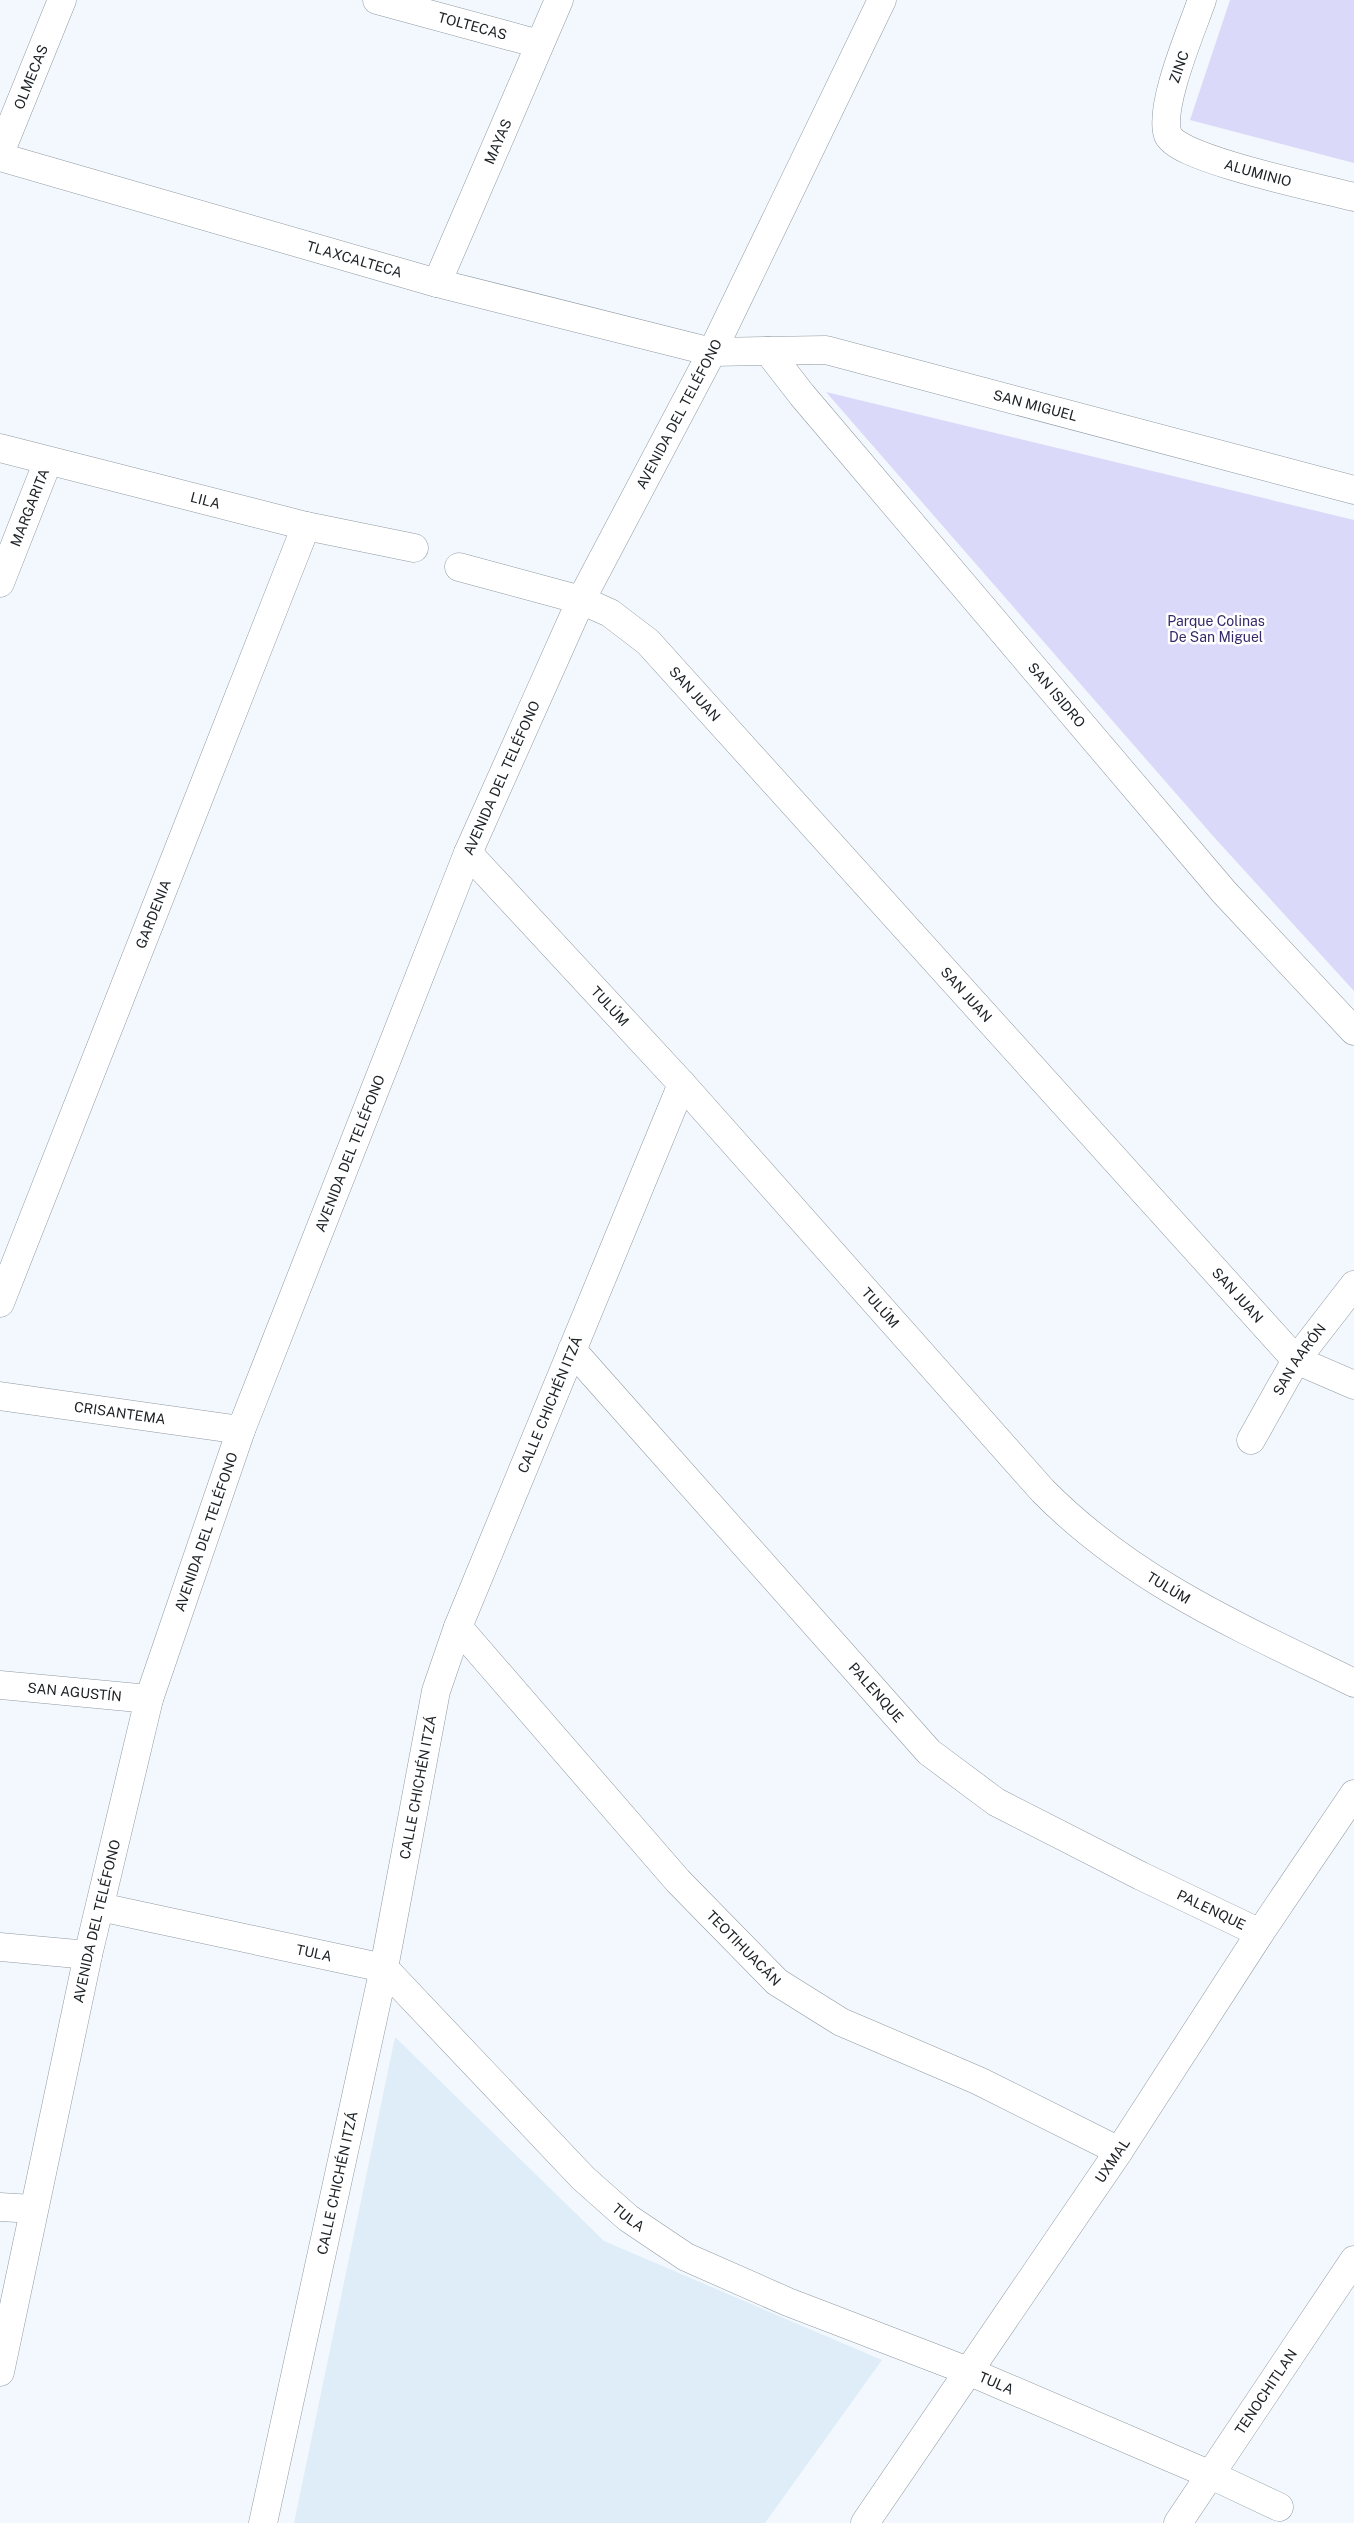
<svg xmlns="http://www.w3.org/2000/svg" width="1354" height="2523" font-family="'Public Sans',sans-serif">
<rect width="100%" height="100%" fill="#f2f8fd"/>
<polygon fill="#dfedf8" points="395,2037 604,2241 882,2360 765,2523 294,2523"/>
<g fill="#dbd9f9">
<polygon points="1230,0 1354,0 1354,163 1190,120"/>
<polygon points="826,392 1354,520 1354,991 1213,836"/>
</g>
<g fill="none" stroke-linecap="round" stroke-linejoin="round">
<defs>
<g id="minor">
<path id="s1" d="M 377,0 L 539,44"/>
<path id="s2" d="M 1202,0 C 1192,29 1158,107 1168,135 C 1177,159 1324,189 1354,197"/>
<path id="s3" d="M 0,153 L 62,0"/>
<path id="s4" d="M 0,157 L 437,283 L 712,352 L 826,350 L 1354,490"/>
<path id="s5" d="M 437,283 L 559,0"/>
<path id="s6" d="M 768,351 L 802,395 L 1224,892 L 1354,1031"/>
<path id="s7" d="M 0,448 L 306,526 L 414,548"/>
<path id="s8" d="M 459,567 L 581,600 L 610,613 L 648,642 L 1296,1360 L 1354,1385"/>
<path id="s9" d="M 0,583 L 48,461"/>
<path id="s10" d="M 468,853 L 682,1084 L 1043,1491 C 1133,1582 1241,1628 1354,1683"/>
<path id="s11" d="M 0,1303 L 306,526"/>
<path id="s12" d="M 572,1350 L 929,1752 L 996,1802 L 1141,1876 L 1260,1933"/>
<path id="s13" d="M 0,1396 L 241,1430"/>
<path id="s14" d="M 1251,1440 L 1296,1360 L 1354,1285"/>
<path id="s15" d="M 458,1627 L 678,1881 L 777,1982 L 841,2022 L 979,2081 L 1119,2151"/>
<path id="s16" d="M 0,1685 L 149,1699"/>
<path id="s17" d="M 100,1907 L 384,1968 L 583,2178 L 628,2218 L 686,2257 L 788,2302 L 968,2371 L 1211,2475 L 1279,2507"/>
<polyline points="0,1947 88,1955"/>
<polyline points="0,2207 33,2209"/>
<path id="s18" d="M 0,2372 L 88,1955 L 149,1699 L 241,1430 L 468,853 L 581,600 L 712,352 L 882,0"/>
<path id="s19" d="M 263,2523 L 384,1968 L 436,1691 L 458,1627 L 682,1084"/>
<path id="s20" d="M 865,2523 L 1119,2151 L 1260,1933 L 1354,1794"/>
<path id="s21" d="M 1178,2523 L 1354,2260"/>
</g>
</defs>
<use href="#minor" stroke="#909aa2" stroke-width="29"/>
<use href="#minor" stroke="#fff" stroke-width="28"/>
</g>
<g text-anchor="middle" stroke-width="5" stroke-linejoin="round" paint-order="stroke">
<g font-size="14" fill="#202427" stroke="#fff">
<text dy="5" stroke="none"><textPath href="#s1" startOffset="99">TOLTECAS</textPath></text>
<text transform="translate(1179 67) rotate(-71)" y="5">ZINC</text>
<text dy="5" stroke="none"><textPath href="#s3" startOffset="82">OLMECAS</textPath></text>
<text dy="5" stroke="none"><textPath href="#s5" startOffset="154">MAYAS</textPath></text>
<text dy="5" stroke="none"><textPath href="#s2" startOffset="240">ALUMINIO</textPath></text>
<text dy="5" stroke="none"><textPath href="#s4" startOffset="369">TLAXCALTECA</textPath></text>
<text dy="5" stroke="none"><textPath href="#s4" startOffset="1069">SAN MIGUEL</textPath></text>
<text dy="5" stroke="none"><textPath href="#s18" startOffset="2081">AVENIDA DEL TELÉFONO</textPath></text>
<text dy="5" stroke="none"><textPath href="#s7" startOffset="212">LILA</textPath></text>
<text dy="5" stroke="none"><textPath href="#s9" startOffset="81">MARGARITA</textPath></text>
<text dy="5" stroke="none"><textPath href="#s8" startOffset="276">SAN JUAN</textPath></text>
<text dy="5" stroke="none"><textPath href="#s6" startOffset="449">SAN ISIDRO</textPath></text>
<text dy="5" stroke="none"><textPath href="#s18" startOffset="1676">AVENIDA DEL TELÉFONO</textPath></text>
<text dy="5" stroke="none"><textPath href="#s11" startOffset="418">GARDENIA</textPath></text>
<text dy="5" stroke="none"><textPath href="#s8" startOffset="681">SAN JUAN</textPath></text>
<text dy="5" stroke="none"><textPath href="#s10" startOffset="209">TULÚM</textPath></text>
<text dy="5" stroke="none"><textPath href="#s18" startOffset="1271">AVENIDA DEL TELÉFONO</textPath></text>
<text dy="5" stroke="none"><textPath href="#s8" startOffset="1086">SAN JUAN</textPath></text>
<text dy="5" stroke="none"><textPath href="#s10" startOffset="614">TULÚM</textPath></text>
<text dy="5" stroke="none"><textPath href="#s14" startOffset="94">SAN AARÓN</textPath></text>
<text dy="5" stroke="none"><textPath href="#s19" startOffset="1158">CALLE CHICHÉN ITZÁ</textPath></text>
<text dy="5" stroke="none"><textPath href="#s13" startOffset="121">CRISANTEMA</textPath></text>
<text dy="5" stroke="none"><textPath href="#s18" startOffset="866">AVENIDA DEL TELÉFONO</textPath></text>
<text dy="5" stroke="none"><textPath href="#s10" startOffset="1018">TULÚM</textPath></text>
<text dy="5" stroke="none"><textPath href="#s16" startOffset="75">SAN AGUSTÍN</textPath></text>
<text dy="5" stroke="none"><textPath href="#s12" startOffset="458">PALENQUE</textPath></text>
<text dy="5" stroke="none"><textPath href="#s19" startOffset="752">CALLE CHICHÉN ITZÁ</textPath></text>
<text dy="5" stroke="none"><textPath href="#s12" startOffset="862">PALENQUE</textPath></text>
<text dy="5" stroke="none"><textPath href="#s18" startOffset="461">AVENIDA DEL TELÉFONO</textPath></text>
<text dy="5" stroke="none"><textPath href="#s15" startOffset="430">TEOTIHUACÁN</textPath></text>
<text dy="5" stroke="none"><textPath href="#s17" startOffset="219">TULA</textPath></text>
<text dy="5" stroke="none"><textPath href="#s20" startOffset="439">UXMAL</textPath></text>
<text dy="5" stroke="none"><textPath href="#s19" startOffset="348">CALLE CHICHÉN ITZÁ</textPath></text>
<text dy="5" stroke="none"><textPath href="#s17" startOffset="640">TULA</textPath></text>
<text dy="5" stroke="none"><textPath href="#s17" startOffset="1045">TULA</textPath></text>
<text dy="5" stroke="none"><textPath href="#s21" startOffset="158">TENOCHITLAN</textPath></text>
</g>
<g font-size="14" fill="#352968" stroke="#fff">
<text x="1216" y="626">Parque Colinas<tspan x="1216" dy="16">De San Miguel</tspan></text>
</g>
</g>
</svg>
